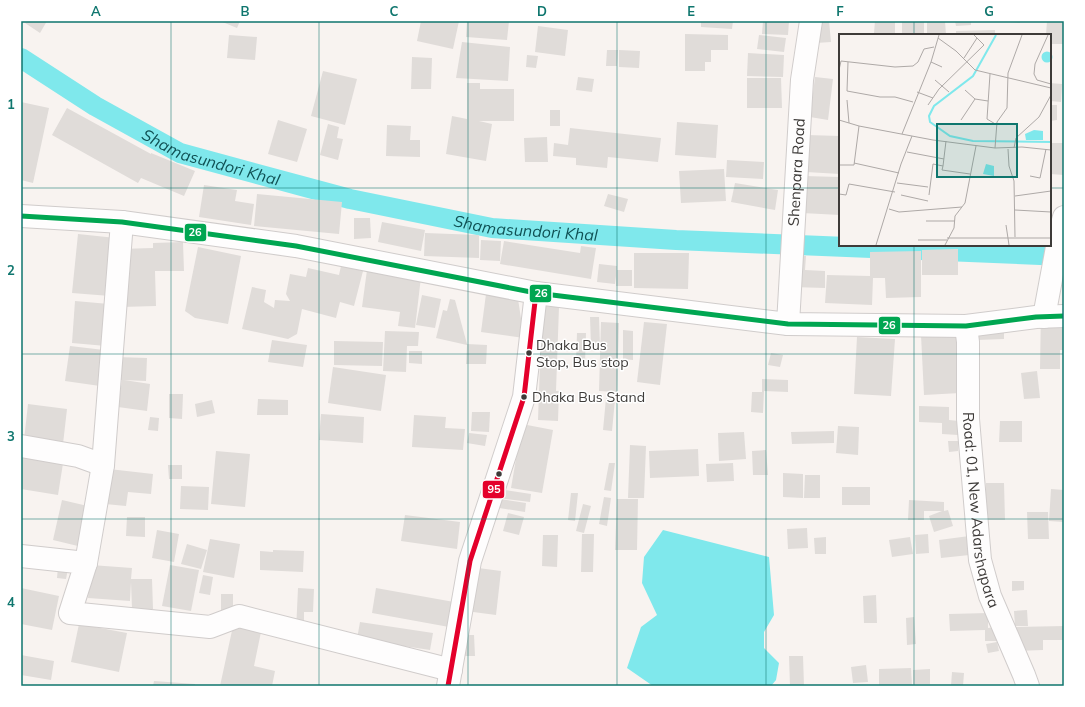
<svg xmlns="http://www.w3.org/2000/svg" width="1085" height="707" font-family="Mulish,sans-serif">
<rect width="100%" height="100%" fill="#f8f3f0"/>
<polygon fill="#7fe8ec" points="663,530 769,557 774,615 764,632 764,648 779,663 776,680 771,686 653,686 627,668 641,627 657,615 642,583 644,557"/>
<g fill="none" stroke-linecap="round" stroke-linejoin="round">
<path stroke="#7fe8ec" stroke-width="20" id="s1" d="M 21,58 L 95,106 L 180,153 L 350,199 L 492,228 L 676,240 L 1064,256"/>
</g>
<g fill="#e0dcd9">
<polygon points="27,21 47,21 40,33 25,23"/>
<polygon points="220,21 240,21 237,28"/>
<polygon points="421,21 459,21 453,49 417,41"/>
<polygon points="467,21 509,21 507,40 466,37"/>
<polygon points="701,21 733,21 732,29 701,27"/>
<polygon points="763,21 789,21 788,35 762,34"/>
<polygon points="815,21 829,21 831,42 816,43"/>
<polygon points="875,21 895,21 895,34 874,33"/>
<rect x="902" y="21" width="22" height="14"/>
<polygon points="927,21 945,21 946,35 927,35"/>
<polygon points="955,21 971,21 971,25 956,26"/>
<polygon points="1009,21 1020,21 1020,23 1009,22"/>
<polygon points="1047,21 1064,21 1064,44 1050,44 1050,35 1046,35"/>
<polygon points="538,26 568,30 565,56 535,52"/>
<polygon points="995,30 995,35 956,35 956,31"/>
<polygon points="685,34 728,35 728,50 711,50 711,62 705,62 705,71 685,71"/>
<polygon points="229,35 257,37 255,60 227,58"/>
<polygon points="759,35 786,38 784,52 757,49"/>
<polygon points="462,42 510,47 508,81 456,78"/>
<polygon points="607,50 618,50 617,66 606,66"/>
<polygon points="619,50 640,51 639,68 619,67"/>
<polygon points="748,53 784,55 783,77 747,76"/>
<polygon points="527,55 538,56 536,68 526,67"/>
<polygon points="412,57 432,58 431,89 411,89"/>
<polygon points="323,71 357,79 345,125 311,116"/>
<polygon points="578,77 594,79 592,92 576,90"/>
<polygon points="815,77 833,79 828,120 810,117"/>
<polygon points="747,78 781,78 782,108 747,108"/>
<polygon points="467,83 480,83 480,89 514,89 514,121 479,121 492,124 486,161 446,154 452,116 467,119"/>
<polygon points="1050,83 1062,84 1061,102 1050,101"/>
<polygon points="21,102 49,108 33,183 21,180"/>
<polygon points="1050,105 1057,105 1057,120 1050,121"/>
<polygon points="67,108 151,154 151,153 195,171 184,196 141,178 138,183 52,135"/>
<rect x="550" y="110" width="10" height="16"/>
<polygon points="278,120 307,129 297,162 268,154"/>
<polygon points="677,122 718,125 716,158 675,155"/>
<polygon points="328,124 339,127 337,138 343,139 338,160 320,155"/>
<polygon points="387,125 411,126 410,140 420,140 420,157 386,156"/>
<polygon points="570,128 661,138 658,162 608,157 607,168 576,165 576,158 553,156 554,143 568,145"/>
<polygon points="807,135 840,136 840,174 806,172"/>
<polygon points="547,137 548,162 525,162 524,138"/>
<polygon points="1051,143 1064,143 1064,175 1050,174"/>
<polygon points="727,160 764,162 763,179 726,177"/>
<polygon points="724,169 726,201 681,203 679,171"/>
<polygon points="804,176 840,177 840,215 802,213"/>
<polygon points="735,183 778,190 775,210 731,202"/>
<polygon points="204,185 237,190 235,201 254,204 251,225 199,217"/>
<polygon points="257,194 342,202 339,234 254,226"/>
<polygon points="608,194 628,199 624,212 604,206"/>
<polygon points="354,218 370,218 371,238 354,239"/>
<polygon points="382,222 425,230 421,251 378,242"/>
<polygon points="425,233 479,235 479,258 424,256"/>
<polygon points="78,234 116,238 110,296 72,293"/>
<polygon points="481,240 501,241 500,261 480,260"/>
<polygon points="504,241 580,253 581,246 596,248 591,279 500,264"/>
<polygon points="183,242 184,271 155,271 156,306 121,307 119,249 153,248 153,243"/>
<polygon points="198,247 241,256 228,324 195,318 185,311"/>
<polygon points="958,249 958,275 922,275 922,250"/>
<polygon points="921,251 921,297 886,298 885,278 873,278 872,305 825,303 827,275 870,276 870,252"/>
<polygon points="634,253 689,253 688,289 634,288"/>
<polygon points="794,255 806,256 805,270 825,271 825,288 792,287"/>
<polygon points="599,264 617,266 617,270 632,270 632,286 616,286 616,276 615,284 597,282"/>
<polygon points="341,266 363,271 354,306 340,302 336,318 302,309 297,334 288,339 242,329 252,287 266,290 264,302 274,308 275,300 290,301 286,294 290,274 306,277 308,268 339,275"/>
<polygon points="367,270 421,277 415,328 398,326 400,312 362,307"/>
<polygon points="486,294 518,299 524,338 481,332"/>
<polygon points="422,295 441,299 435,328 416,325"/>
<polygon points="450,299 455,300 467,344 487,345 486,364 466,364 467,345 436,338 443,310 447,311"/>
<polygon points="75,301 109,304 106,346 72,343"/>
<polygon points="542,306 559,307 556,391 559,391 558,421 538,420"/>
<polygon points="1041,309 1064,309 1064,350 1060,350 1060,369 1040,369"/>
<polygon points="1004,313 1004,339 977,340 976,314"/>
<polygon points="590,317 599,317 600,346 591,346"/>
<polygon points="601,322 619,323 617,392 599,391"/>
<polygon points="644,322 667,324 660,385 637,382"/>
<polygon points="623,330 633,331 633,360 623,359"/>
<polygon points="385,331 419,332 418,346 407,346 406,372 383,371"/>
<polygon points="577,333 586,333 585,363 576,363"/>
<polygon points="957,333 960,393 924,395 921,335"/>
<polygon points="857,337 895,339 891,396 854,394"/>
<polygon points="272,340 307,345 303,367 268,362"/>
<polygon points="334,341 383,342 382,366 334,365"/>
<polygon points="70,346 104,350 100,386 65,381"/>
<polygon points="409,351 422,351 422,364 409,363"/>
<polygon points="771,353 783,355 780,367 768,365"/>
<polygon points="116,357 147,358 146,381 124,380 150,384 147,411 118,407 122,380 115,380"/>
<polygon points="333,367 386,375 381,411 328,403"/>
<polygon points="1037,371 1040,398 1024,399 1021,373"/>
<polygon points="762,379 788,380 788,392 764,391 763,413 751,412 752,392 762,392"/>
<polygon points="169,394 183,394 182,419 169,418"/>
<polygon points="606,398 615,399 612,431 603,430"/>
<polygon points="258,399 288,400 288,415 257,415"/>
<polygon points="212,400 215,413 197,417 195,404"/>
<polygon points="28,404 67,409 63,444 24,440"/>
<polygon points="919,406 949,407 949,420 959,421 958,435 942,434 942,423 919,422"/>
<polygon points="472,412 490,412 489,432 471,431"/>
<polygon points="321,414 364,417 363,443 319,440"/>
<polygon points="414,415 446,417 445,428 465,429 463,450 412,447"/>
<polygon points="150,417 159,418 158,431 148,430"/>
<polygon points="1000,421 1022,421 1022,442 999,442"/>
<polygon points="522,424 553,430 542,493 511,488"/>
<polygon points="838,426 859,427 858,455 836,453"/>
<polygon points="834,431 834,443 792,444 791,432"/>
<polygon points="744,432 746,459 719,461 718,433"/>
<polygon points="469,433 487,435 485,446 467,443"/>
<polygon points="948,441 958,441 958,451 949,452"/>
<polygon points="630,445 646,446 644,498 628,498"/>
<polygon points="698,449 699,476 650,478 649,451"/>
<polygon points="21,450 64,457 58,495 21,489"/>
<polygon points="766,450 768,475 753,475 752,451"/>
<polygon points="216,451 250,454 245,507 211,504"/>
<polygon points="609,463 615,463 611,491 604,490"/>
<polygon points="733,463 734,481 707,482 706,464"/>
<polygon points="168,465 182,465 182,479 169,479"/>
<polygon points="109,469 153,474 151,494 128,492 126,506 105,504"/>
<polygon points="783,473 803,474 803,498 783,497"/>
<polygon points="805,475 820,475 820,498 804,498"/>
<polygon points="986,483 1004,483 1005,520 986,520"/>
<polygon points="181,486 209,487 208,510 180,509"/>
<rect x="842" y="487" width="28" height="18"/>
<polygon points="498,489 531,494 530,502 497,498"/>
<polygon points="1051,489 1064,490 1064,522 1049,521"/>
<polygon points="571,493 578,493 575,521 568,520"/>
<polygon points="604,497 611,498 607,526 599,524"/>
<polygon points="494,498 526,503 525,512 493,507"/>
<polygon points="617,499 638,499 637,550 615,550"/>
<polygon points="62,500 92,507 82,547 53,540"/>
<polygon points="909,500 944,502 944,511 948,510 953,526 934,532 929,516 942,511 924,511 924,520 908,520"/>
<polygon points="583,504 591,506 584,533 576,531"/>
<polygon points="1027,512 1048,512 1049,539 1028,539"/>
<polygon points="508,513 524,517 519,535 503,531"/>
<polygon points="405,515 460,522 457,549 401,541"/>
<polygon points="127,517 145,517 145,537 126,536"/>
<polygon points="807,528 808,548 788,549 787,529"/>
<polygon points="157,530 179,534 174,562 152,558"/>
<polygon points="582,534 594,534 593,572 581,572"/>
<polygon points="928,534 929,553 916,554 915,535"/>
<polygon points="543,535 558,535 557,567 542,566"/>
<polygon points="977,535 979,554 941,558 939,540"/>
<polygon points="826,537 826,554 815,554 814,538"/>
<polygon points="910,537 913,554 892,557 889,540"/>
<polygon points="210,539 240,544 234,578 203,572"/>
<polygon points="187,544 207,550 201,569 181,564"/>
<polygon points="273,550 304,551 303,572 260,570 260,551 273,552"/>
<polygon points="91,565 132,568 131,579 152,579 153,609 132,609 131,582 130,601 88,598"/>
<polygon points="170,565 199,570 191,611 162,606"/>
<polygon points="463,566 501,571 496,615 458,610"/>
<polygon points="58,567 68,568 66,579 57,578"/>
<polygon points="203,575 213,577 210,595 199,593"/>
<polygon points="1012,581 1024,581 1024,590 1012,591"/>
<polygon points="21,588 59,596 52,630 21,624"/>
<polygon points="298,588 314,589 313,612 304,612 304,631 296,631"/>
<polygon points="376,588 454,602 449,627 372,613"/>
<rect x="221" y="594" width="12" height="17"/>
<polygon points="876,595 877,623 864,623 863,596"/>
<polygon points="1027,610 1028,626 1015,626 1014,611"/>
<polygon points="988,613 988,628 996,627 996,641 985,641 985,630 950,631 949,614"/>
<polygon points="914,617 916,644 907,645 906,618"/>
<polygon points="360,622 433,633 430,650 357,639"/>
<polygon points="79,624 127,633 119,672 71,662"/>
<polygon points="233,626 261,632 254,666 275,671 272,686 220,686"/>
<polygon points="1064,626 1064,640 1043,640 1043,650 1016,651 1015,627"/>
<polygon points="457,635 474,635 475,656 458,656"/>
<polygon points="997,642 999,651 988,653 986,644"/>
<polygon points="21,655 54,661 51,680 21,675"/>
<polygon points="789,656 803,656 804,686 790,686"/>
<polygon points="866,665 868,682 853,683 851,667"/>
<polygon points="911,668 912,686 879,686 879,669"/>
<polygon points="930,669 930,684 913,684 913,670"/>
<polygon points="952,672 964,673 963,686 951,686"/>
<polygon points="154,681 195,684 195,686 153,686"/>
</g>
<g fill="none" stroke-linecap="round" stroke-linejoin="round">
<defs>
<g id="minor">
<polyline points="21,216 122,222 296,246 536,293 788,324 966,326 1036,317 1064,316"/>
<polyline points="1044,317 1060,231 1064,217"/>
<path id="s2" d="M 788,324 L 802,80 L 811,21"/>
<path id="s3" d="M 966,326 L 968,342 L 968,419 L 980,560 L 990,596 L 1024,675 L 1028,686"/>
<polyline points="21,446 78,456 103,465"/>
<polyline points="21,556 86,563 70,613 210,627 239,616 451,670"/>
<polyline points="86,563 103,465 122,222"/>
<polyline points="448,686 470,561 524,397 536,293"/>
</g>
</defs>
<use href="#minor" stroke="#d0cccb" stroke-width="24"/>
<use href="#minor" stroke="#fefdfd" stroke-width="22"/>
<defs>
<polyline id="bus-1" points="448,686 470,561 524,397 536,293"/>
<polyline id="bus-2" points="21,216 122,222 296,246 536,293 788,324 966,326 1036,317 1064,316"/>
</defs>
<use href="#bus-1" stroke="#fff" stroke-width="8"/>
<use href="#bus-2" stroke="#fff" stroke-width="8"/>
<use href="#bus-1" stroke="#e4002b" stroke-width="5"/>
<use href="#bus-2" stroke="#00a651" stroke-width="5"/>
</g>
<path fill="none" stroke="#0f766e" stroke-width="1" stroke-opacity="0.55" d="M 171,21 L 171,686M 319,21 L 319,686M 468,21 L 468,686M 617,21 L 617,686M 766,21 L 766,686M 914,21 L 914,35M 21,188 L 840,188M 1050,188 L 1064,188M 914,245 L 914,686M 21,354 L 1064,354M 21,519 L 1064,519"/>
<g fill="#3e3b39" stroke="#fff" stroke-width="1.5">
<circle cx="529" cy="353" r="3.5"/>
<circle cx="524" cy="397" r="3.5"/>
<circle cx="499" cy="474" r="3.5"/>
</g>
<g text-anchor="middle" stroke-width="3" stroke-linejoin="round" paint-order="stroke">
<g font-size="14" fill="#3e3b39" stroke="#fff" text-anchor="start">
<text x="536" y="350">Dhaka Bus<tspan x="536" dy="17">Stop, Bus stop</tspan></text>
<text x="532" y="402">Dhaka Bus Stand</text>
</g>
<g font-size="15" fill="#3e3b39" stroke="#fff">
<text dy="5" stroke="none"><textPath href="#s2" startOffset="152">Shenpara Road</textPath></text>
<text dy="5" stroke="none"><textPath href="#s3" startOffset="185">Road: 01, New Adarshapara</textPath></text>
</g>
<g font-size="16" font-style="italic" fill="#105154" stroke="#fff">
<text dy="6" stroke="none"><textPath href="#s1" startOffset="216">Shamasundori Khal</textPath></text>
<text dy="6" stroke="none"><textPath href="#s1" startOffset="540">Shamasundori Khal</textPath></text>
</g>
</g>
<g transform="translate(839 34)">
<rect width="212" height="212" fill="#f8f3f0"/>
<path d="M202.5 23a5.5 5.5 0 1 1 11 0a5.5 5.5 0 1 1-11 0ZM 195,96 L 204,97 L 204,106 L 187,106 L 186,100 ZM 147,130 L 155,132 L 155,142 L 144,140 Z" fill="#7fe8ec"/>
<path fill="none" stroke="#7fe8ec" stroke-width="2" d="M 157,1 L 134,42 L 95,72 L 90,82 L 91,88 L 111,102 L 134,107 L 212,108"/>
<path fill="none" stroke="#aea9a7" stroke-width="1" d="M 209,1 L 196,30 L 195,40 L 198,46 L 212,50M 99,4 L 117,17 L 136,36 L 212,54M 125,24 L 138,4M 9,28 L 8,57 L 41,63 L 56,63 L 74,68M 92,28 L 103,33M 0,36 L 2,27 L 56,33 L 74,32 L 79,28 L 85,15 L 95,13M 151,40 L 148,85 L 158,91M 96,46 L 110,58M 78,58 L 94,64M 136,65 L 149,67M 8,66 L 10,89M 89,71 L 100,55 L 145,11 L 135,1M 0,86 L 20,92 L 94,106 L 156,114 L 183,113 L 212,116M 122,86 L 136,65 L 126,56M 63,100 L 92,28 L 100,1M 156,114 L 158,88 L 168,74 L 169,39 L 183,1M 175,114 L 177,104 L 200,83 L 212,61M 169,115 L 170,132 L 175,147 L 176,203M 68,118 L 105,125M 15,129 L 60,139M 0,131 L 15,131 L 20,92M 104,132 L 107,107M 191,142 L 201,144 L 207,115M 58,149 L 89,153M 0,160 L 7,161 L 10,150 L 56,158M 62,161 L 89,167M 90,161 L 94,130 L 104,132 L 103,136 L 131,140M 176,162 L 212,157M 50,175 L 60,178 L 123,173M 176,176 L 212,178M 87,187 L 116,187M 167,191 L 170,211M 108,204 L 212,204M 79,206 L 108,206M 37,211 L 62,130 L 73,102M 106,211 L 115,194 L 116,182 L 126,169 L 137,112"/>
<path fill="#0f766e" fill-opacity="0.15" stroke="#0f766e" stroke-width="2" d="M 98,90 L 178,90 L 178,143 L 98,143 Z"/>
<rect width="212" height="212" fill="none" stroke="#3e3b39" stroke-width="2"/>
</g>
<g stroke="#fff" stroke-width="1.5">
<rect x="184" y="223" width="23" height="19" rx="4" fill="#00a651"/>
<rect x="529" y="284" width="23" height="19" rx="4" fill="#00a651"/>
<rect x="878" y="316" width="23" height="19" rx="4" fill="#00a651"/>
<rect x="482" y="480" width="23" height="19" rx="4" fill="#e4002b"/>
</g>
<g font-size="11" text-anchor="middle" font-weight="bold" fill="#fff">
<text x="195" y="236">26</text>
<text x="541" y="297">26</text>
<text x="889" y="329">26</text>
<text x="494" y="493">95</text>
</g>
<rect width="1085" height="707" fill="none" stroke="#ffffff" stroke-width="44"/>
<rect x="22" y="22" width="1041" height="663" fill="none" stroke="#0f766e" stroke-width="1.5"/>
<g font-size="13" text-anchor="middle" font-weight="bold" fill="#0f766e">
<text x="96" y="16">A</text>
<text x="245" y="16">B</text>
<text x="394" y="16">C</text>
<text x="542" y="16">D</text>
<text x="691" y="16">E</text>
<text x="840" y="16">F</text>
<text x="989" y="16">G</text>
<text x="11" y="109">1</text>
<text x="11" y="275">2</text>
<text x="11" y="441">3</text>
<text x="11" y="607">4</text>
</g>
</svg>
